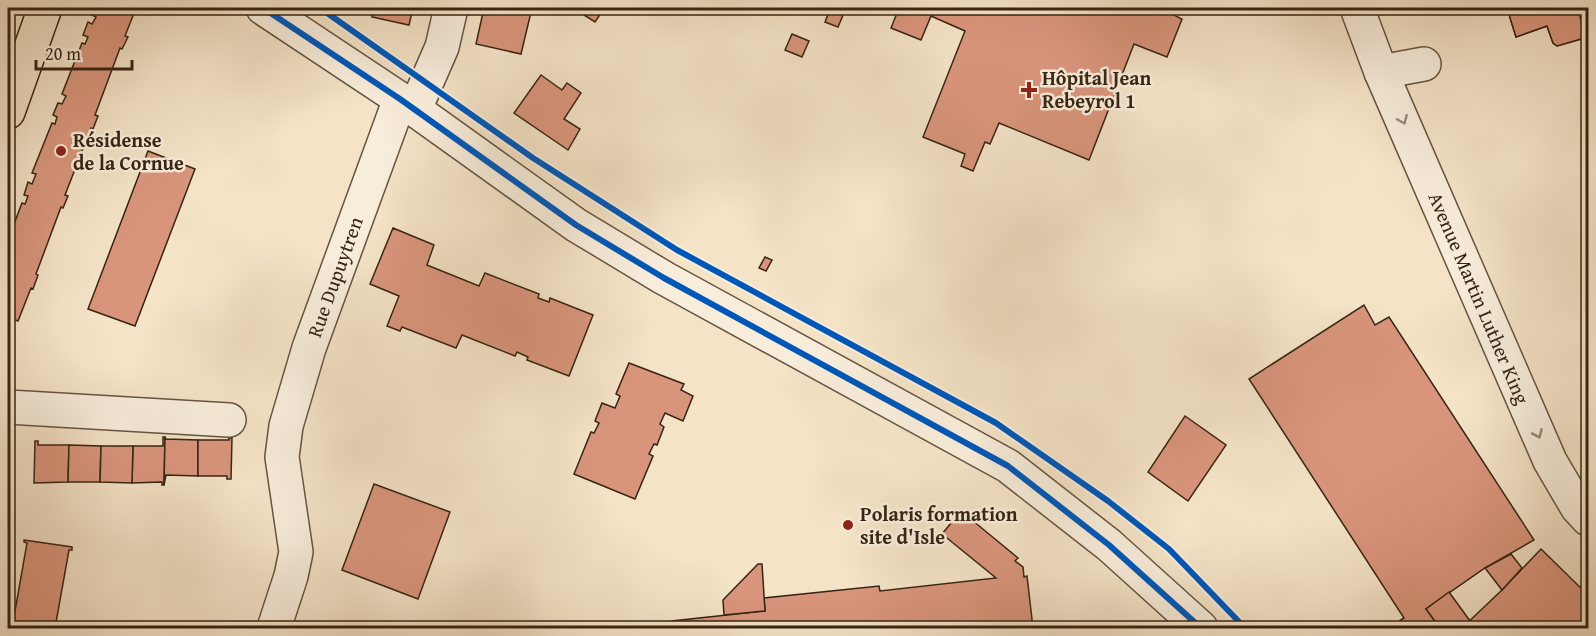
<svg xmlns="http://www.w3.org/2000/svg" width="1596" height="636" font-family="'Gentium Book Plus',serif">
<rect width="100%" height="100%" fill="#f4e3c7"/>
<filter id="stains"><feTurbulence type="fractalNoise" baseFrequency=".00333" numOctaves="4"/><feColorMatrix values="0 0 0 0 .2 0 0 0 0 .09 0 0 0 0 .02 0 0 0 .5 -.17"/></filter>
<radialGradient id="worn" r=".72"><stop offset=".6" stop-color="#630" stop-opacity="0"/><stop offset="1" stop-color="#630" stop-opacity=".3"/></radialGradient>
<g fill="#d9957c" stroke="#372413" stroke-width="1.5">
<polygon points="95,8 136,8 125,36 128,37 122,49 120,48 95,115 98,116 93,129 91,128 65,195 68,196 63,208 61,207 36,274 38,275 33,289 31,288 18,321 8,317 8,240 22,203 25,204 28,196 24,195 28,182 32,184 36,174 32,173 52,123 55,124 57,117 53,115 58,103 62,104 66,96 62,94 82,43 85,44 88,37 83,35 88,22 92,24 96,17 92,15"/>
<polygon points="374,8 413,8 409,25 372,17"/>
<polygon points="484,8 532,8 521,54 476,44"/>
<polygon points="589,8 603,10 595,22 584,15"/>
<polygon points="827,8 846,8 838,27 825,22 830,9"/>
<polygon points="899,8 1165,8 1164,10 1182,19 1167,57 1134,44 1089,160 999,123 990,144 985,142 973,171 961,166 965,154 923,137 965,31 931,16 921,40 891,28"/>
<polygon points="1507,8 1588,8 1588,14 1580,17 1585,35 1581,39 1557,46 1553,43 1547,26 1516,37"/>
<polygon points="1507,8 1588,8 1588,14 1580,17 1585,35 1581,39 1557,46 1553,43 1547,26 1516,37"/>
<polygon points="792,34 809,41 802,57 785,50"/>
<polygon points="541,75 562,90 567,83 581,93 564,119 580,129 568,150 514,113"/>
<polygon points="148,151 195,169 135,326 88,309"/>
<polygon points="393,228 434,245 427,265 479,286 485,273 539,294 538,298 549,302 550,298 593,315 569,376 527,360 528,357 517,352 515,356 462,335 456,348 402,327 400,331 387,326 399,296 370,284"/>
<polygon points="765,257 772,260 766,271 759,268"/>
<polygon points="1364,305 1375,325 1389,317 1534,540 1485,568 1426,609 1440,628 1388,628 1404,618 1249,379"/>
<polygon points="629,363 684,384 681,390 693,396 683,421 665,413 660,424 664,427 657,445 654,444 649,454 653,456 635,499 574,474 591,432 594,433 599,423 595,421 602,403 615,408 620,396 616,394"/>
<polygon points="1185,416 1226,445 1188,501 1148,472"/>
<polygon points="163,437 165,437 164,485 162,485 162,482 132,483 133,446 163,446"/>
<polygon points="165,437 166,439 198,440 198,476 166,475 164,485"/>
<polygon points="229,438 232,438 231,479 227,479 227,476 198,476 198,440 229,440"/>
<polygon points="35,441 38,441 38,445 69,445 68,482 34,483"/>
<polygon points="69,445 101,446 100,482 68,482"/>
<polygon points="101,446 133,446 132,483 100,482"/>
<polygon points="374,484 450,512 418,599 342,570"/>
<polygon points="961,511 1018,558 1015,561 1023,567 1024,577 1027,576 1033,628 673,628 672,621 765,611 764,598 879,586 880,591 996,578 942,534"/>
<polygon points="24,540 72,547 72,550 69,550 55,628 12,628 27,543 24,542"/>
<polygon points="1541,549 1588,595 1588,628 1462,628 1502,590"/>
<polygon points="1511,554 1522,568 1502,590 1485,568"/>
<polygon points="758,564 762,564 765,611 724,615 723,600"/>
<polygon points="1449,592 1470,621 1462,628 1440,628 1426,609"/>
</g>
<g fill="none" stroke-linecap="round" stroke-linejoin="round">
<defs>
<g id="minor">
<polyline points="263,8 400,99 576,225 664,278 1008,466 1109,545 1201,628"/>
<polyline points="1357,8 1381,72 1550,461 1577,507 1588,519"/>
<polyline points="1381,72 1424,64"/>
<polyline points="415,109 442,47 451,8"/>
<polyline points="8,407 229,420"/>
<polyline points="274,628 291,576 296,552 282,457 286,426 309,348 400,99"/>
</g>
<polyline id="major" points="8,112 45,8"/>
</defs>
<use href="#minor" stroke="#665440" stroke-width="36"/>
<use href="#major" stroke="#372413" stroke-width="36"/>
<use href="#minor" stroke="#f8eddb" stroke-width="33"/>
<use href="#major" stroke="#f4e3c7" stroke-width="33"/>
<defs>
<g id="cycleway">
<polyline points="263,8 400,99 576,225 664,278 1008,466 1109,545 1201,628"/>
<polyline points="320,8 533,158 677,250 996,423 1108,501 1169,549 1245,628"/>
</g>
</defs>
<use href="#cycleway" stroke="#f8eddb" stroke-width="10"/>
<use href="#cycleway" stroke="#0057b8" stroke-width="6"/>
</g>
<defs><path id="oneway-chevron" d="M-2-3.5L2.5 0L-2 3.5" fill="none" stroke-width="1.6" stroke-linecap="round" stroke-linejoin="round" transform="scale(1.5)"/></defs>
<g stroke="#988877">
<use href="#oneway-chevron" transform="translate(1403 120) rotate(67)"/>
<use href="#oneway-chevron" transform="translate(1538 434) rotate(66)"/>
</g>
<g fill="#8f2418" stroke="#f8eddb" stroke-width="2">
<path d="M1026 81h6v6h6v6h-6v6h-6v-6h-6v-6h6z"/>
<circle cx="61" cy="151" r="6"/>
<circle cx="848" cy="525" r="6"/>
</g>
<g text-anchor="middle" stroke-width="5" stroke-linejoin="round" paint-order="stroke">
<g font-size="20" font-weight="bold" fill="#372413" stroke="#f8eddb" text-anchor="start">
<text x="1042" y="85">Hôpital Jean<tspan x="1042" dy="23">Rebeyrol 1</tspan></text>
<text x="73" y="147">Résidense<tspan x="73" dy="23">de la Cornue</tspan></text>
<text x="860" y="521">Polaris formation<tspan x="860" dy="23">site d'Isle</tspan></text>
</g>
<g font-size="20" fill="#372413" stroke="#f8eddb">
<text transform="translate(335 277) rotate(-70)" y="7">Rue Dupuytren</text>
<text transform="translate(1479 298) rotate(67)" y="7">Avenue Martin Luther King</text>
</g>
</g>
<rect width="1596" height="636" fill="none" stroke="#f4e3c7" stroke-width="30"/>
<rect x="9" y="9" width="1578" height="618" fill="none" stroke="#372413" stroke-width="3"/>
<rect x="15" y="15" width="1566" height="606" fill="none" stroke="#372413" stroke-width="1.5"/>
<path d="M36 60v9h96v-9" fill="none" stroke="#372413" stroke-width="3"/>
<text x="45" y="60" font-size="18" fill="#372413" stroke="#f8eddb" stroke-width="4.5" paint-order="stroke">20 m</text>
<rect width="100%" height="100%" filter="url(#stains)"/>
<rect width="100%" height="100%" fill="url(#worn)"/>
</svg>
